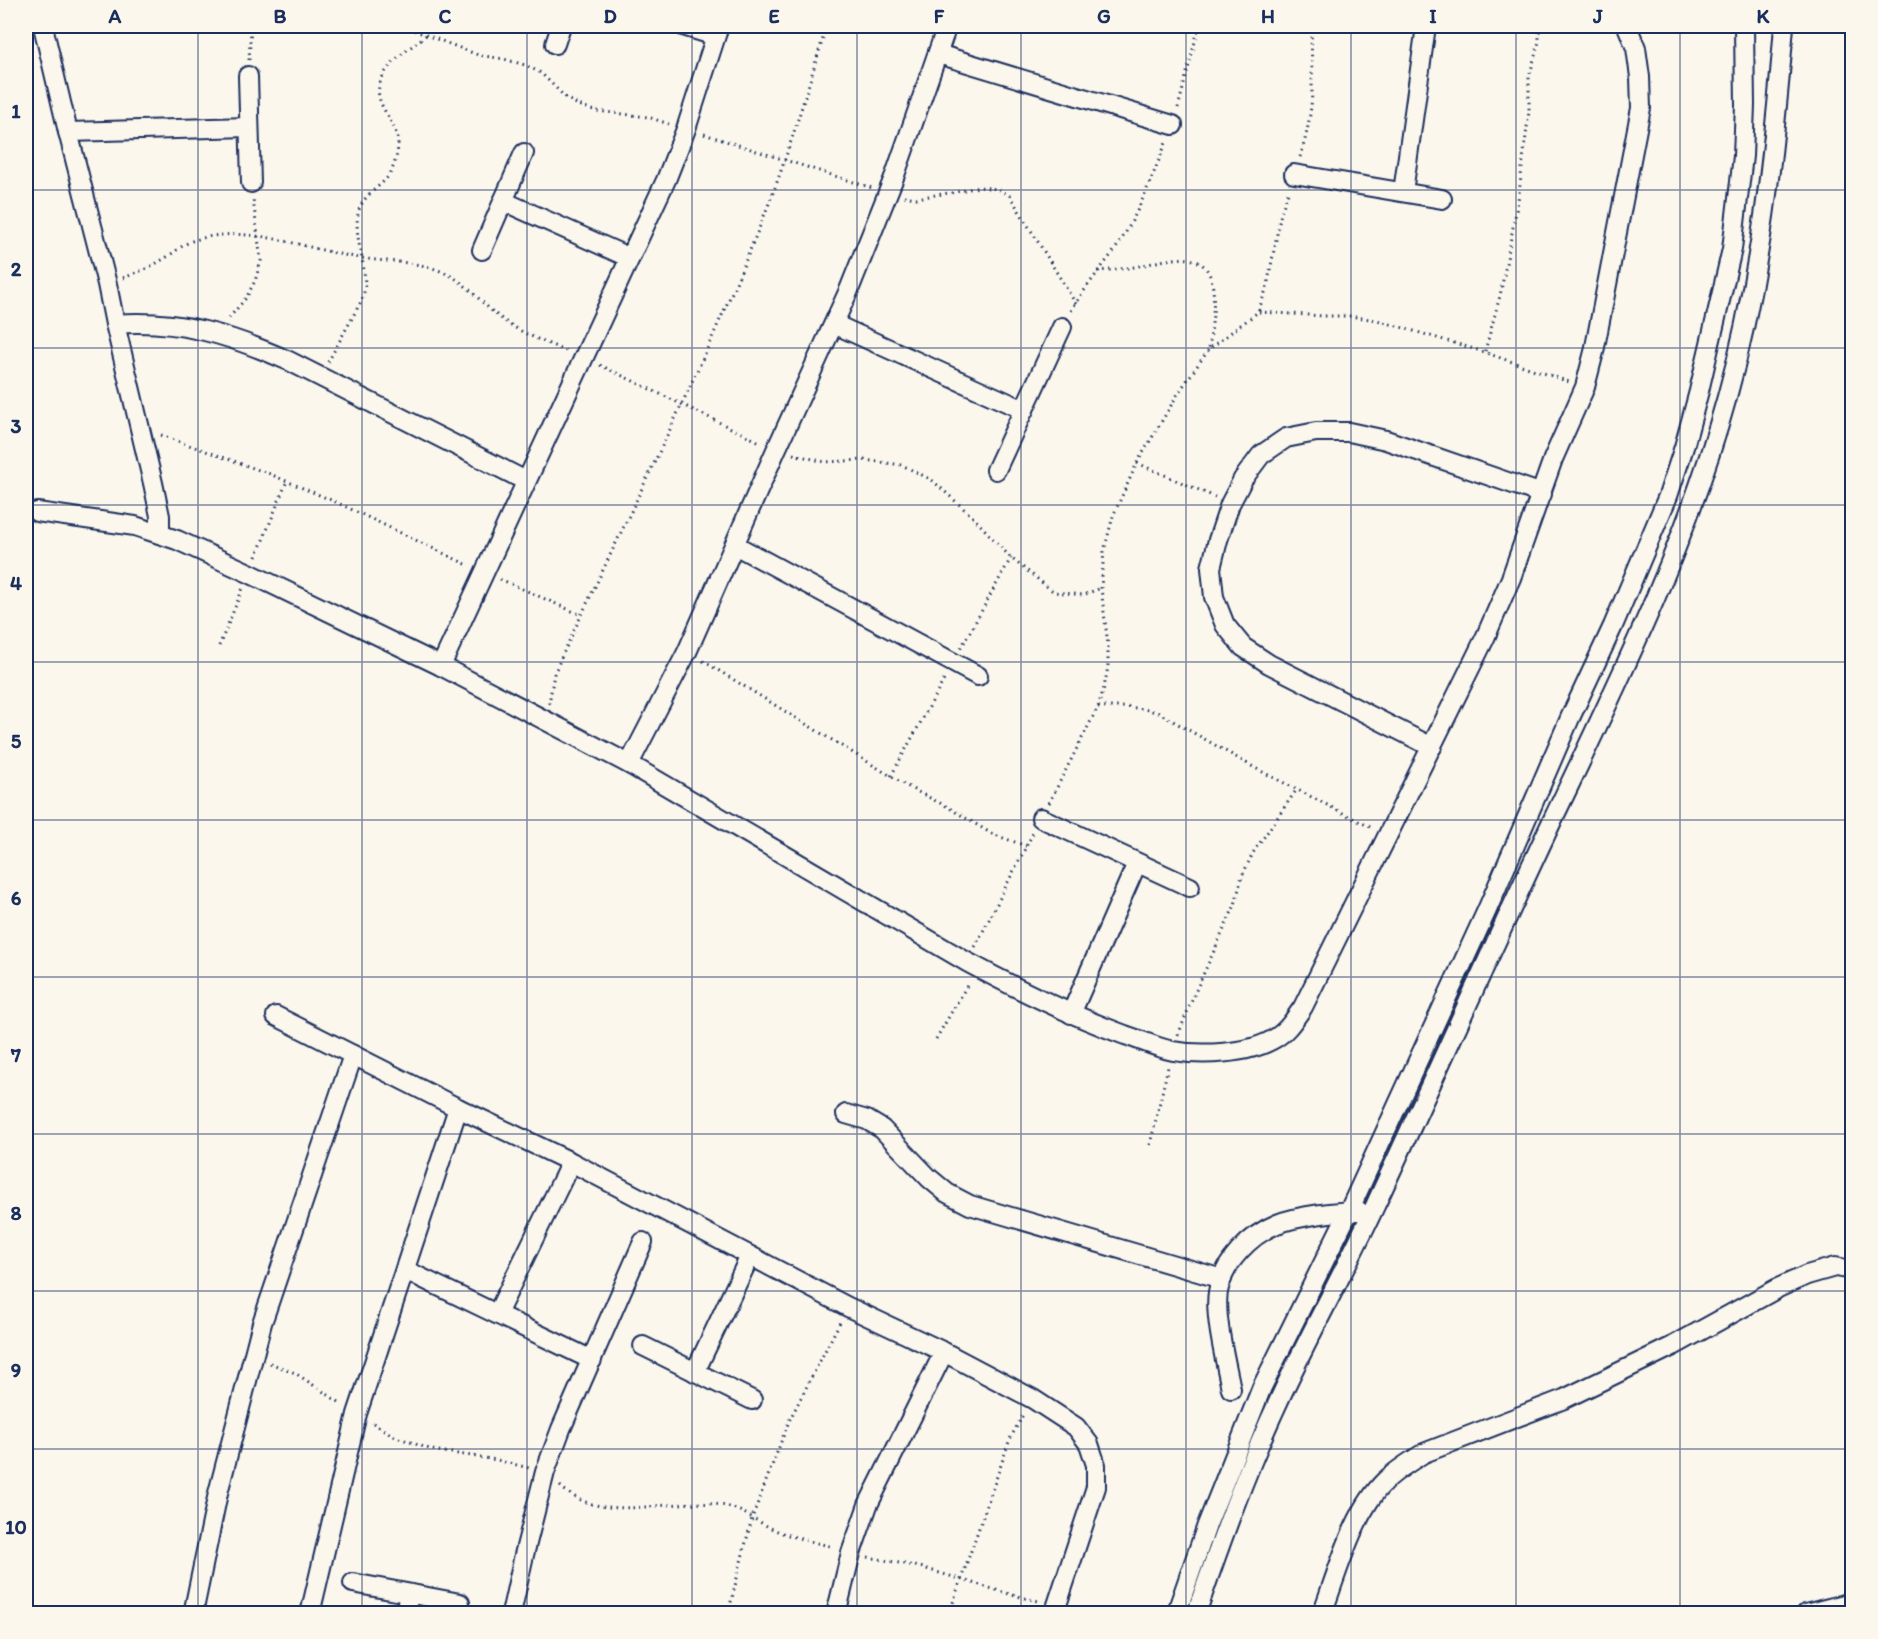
<svg xmlns="http://www.w3.org/2000/svg" width="1878" height="1639" font-family="Itim,sans-serif">
<rect width="100%" height="100%" fill="#fbf7ec"/>
<filter id="ink" filterUnits="userSpaceOnUse"><feTurbulence type="fractalNoise" baseFrequency=".0167" numOctaves="2"/><feDisplacementMap in="SourceGraphic" scale="12" xChannelSelector="R" yChannelSelector="G"/><feConvolveMatrix kernelMatrix="1 2 1 2 8 2 1 2 1" color-interpolation-filters="sRGB"/></filter>
<g filter="url(#ink)">
<g fill="none" stroke-linecap="round" stroke-linejoin="round">
<defs>
<g id="minor">
<polyline points="43,26 68,132 107,284 115,324 153,483 160,516 160,534"/>
<polyline points="683,26 715,36"/>
<polyline points="555,44 561,26"/>
<polyline points="938,54 1173,125"/>
<polyline points="248,76 251,183"/>
<polyline points="68,132 249,127"/>
<polyline points="1294,174 1442,199"/>
<polyline points="1403,192 1426,26"/>
<polyline points="503,201 630,258"/>
<polyline points="482,250 524,153"/>
<path d="M 115,324 C 180,319 230,335 289,361 L 526,481"/>
<polyline points="834,324 1024,410"/>
<polyline points="996,470 1062,327"/>
<path d="M 37,512 L 135,526 L 177,540 L 249,573 L 441,666 L 629,764 L 967,962 C 1019,990 1070,1015 1125,1035 C 1141,1040 1157,1048 1173,1051 C 1201,1056 1247,1054 1272,1040 C 1286,1033 1294,1020 1303,1007 L 1485,638 L 1511,578 L 1553,459 L 1585,387 L 1594,352 L 1641,108 L 1640,77 L 1636,48 L 1627,26"/>
<polyline points="735,545 978,676"/>
<polyline points="441,666 666,180 686,129 719,26"/>
<polyline points="1432,747 1269,664 1243,647 1225,625 1214,597 1211,568 1218,540 1230,504 1243,479 1261,455 1286,438 1316,432 1349,432 1386,440 1542,494"/>
<polyline points="629,764 687,652 776,450 849,290 895,175 947,26"/>
<polyline points="1041,818 1190,887"/>
<polyline points="1071,1014 1137,863"/>
<polyline points="276,1016 458,1108 571,1162 848,1307 944,1352 1033,1399 1076,1427 1089,1444 1096,1465 1096,1487 1054,1614"/>
<polyline points="846,1114 867,1120 882,1129 929,1178 947,1193 970,1205 1222,1279"/>
<polyline points="405,1270 592,1360"/>
<polyline points="497,1314 571,1162"/>
<polyline points="643,1346 752,1400"/>
<polyline points="695,1372 750,1256"/>
<path d="M 1231,1389 C 1226,1363 1214,1316 1218,1292 C 1223,1263 1250,1235 1277,1224 C 1297,1216 1338,1211 1359,1211"/>
<polyline points="353,1583 460,1603"/>
<polyline points="193,1614 218,1493 262,1323 353,1055"/>
<polyline points="310,1614 357,1414 458,1108"/>
<polyline points="405,1614 409,1594"/>
<polyline points="511,1614 524,1555 545,1472 561,1429 643,1242"/>
<polyline points="836,1614 851,1553 868,1505 944,1352"/>
<polyline points="1176,1614 1207,1525 1262,1387 1349,1211 1487,910 1570,718 1613,626 1668,496 1684,447 1699,391 1732,249 1743,156 1745,105 1744,26"/>
<path d="M 1196,1614 C 1221,1541 1247,1468 1280,1398 C 1310,1333 1345,1271 1375,1206 C 1435,1077 1493,946 1554,817 C 1619,681 1687,543 1727,397 C 1761,275 1774,151 1784,26"/>
<path d="M 1322,1614 C 1338,1571 1353,1512 1386,1480 C 1398,1469 1411,1461 1424,1453 L 1564,1399 L 1673,1346 L 1778,1288 L 1807,1275 L 1835,1267 L 1852,1270"/>
<polyline points="1806,1614 1852,1602"/>
</g>
</defs>
<use href="#minor" stroke="#1b2f5e" stroke-width="22"/>
<g stroke="#1b2f5e" stroke-width="3" stroke-dasharray="1.5 4.5" stroke-linecap="butt">
<polyline points="195,26 209,26"/>
<polyline points="403,26 478,55 504,59 525,65 541,73 566,98 578,105 597,111 648,117 669,124"/>
<polyline points="1301,26 1312,29"/>
<polyline points="249,60 251,26"/>
<polyline points="1178,108 1199,26"/>
<polyline points="704,134 872,188"/>
<path d="M 1300,157 C 1307,135 1312,111 1312,87 C 1313,67 1310,46 1312,26"/>
<polyline points="904,196 916,198 956,192 979,187 998,189 1010,196 1076,304"/>
<path d="M 1097,271 C 1110,270 1122,269 1134,267 C 1163,262 1208,242 1213,289 C 1215,309 1211,330 1209,349"/>
<path d="M 123,278 C 136,273 149,268 160,261 C 172,255 182,244 195,240 C 251,223 306,250 361,258 C 389,263 418,260 445,273 C 466,282 480,302 498,316 C 518,332 542,341 566,351"/>
<path d="M 1071,311 C 1084,289 1099,271 1114,251 C 1137,218 1151,179 1166,143"/>
<polyline points="1259,312 1324,316 1349,316 1377,320 1484,352 1569,382"/>
<polyline points="229,318 246,298 255,281 261,261 253,199"/>
<polyline points="1485,351 1500,296 1518,201 1529,111 1529,77 1539,42 1539,26"/>
<path d="M 328,362 L 362,300 C 372,270 351,239 359,210 C 363,197 376,189 385,180 C 393,172 397,157 398,146 C 399,121 372,106 380,83 C 386,65 402,54 416,43 C 419,40 425,37 427,34 C 428,32 429,28 430,26"/>
<polyline points="600,365 762,443"/>
<polyline points="161,435 270,474 338,503 470,566"/>
<polyline points="793,454 825,462 864,460 902,465 932,480 974,518 1011,558 1054,592 1083,595 1101,588"/>
<polyline points="1137,463 1215,497"/>
<polyline points="256,557 287,481"/>
<polyline points="500,579 581,615"/>
<polyline points="219,646 243,588"/>
<polyline points="961,648 1011,558"/>
<polyline points="703,661 912,789 946,806 992,834 1026,846"/>
<path d="M 549,704 L 554,674 L 561,658 C 631,510 705,363 766,211 C 790,151 807,88 827,26"/>
<path d="M 1098,707 C 1119,707 1138,706 1159,713 L 1255,768 L 1372,828"/>
<polyline points="891,776 945,678"/>
<polyline points="1049,803 1098,707 1104,688 1108,667 1108,645 1101,588 1104,551 1113,516 1137,463 1179,392 1209,349 1258,312 1267,287 1281,213 1289,189"/>
<polyline points="975,947 1033,833"/>
<polyline points="1178,1035 1197,988 1235,905 1242,876 1253,853 1297,789"/>
<polyline points="936,1039 969,982"/>
<polyline points="1150,1145 1168,1067"/>
<polyline points="270,1363 295,1373 342,1404"/>
<polyline points="373,1423 394,1436 432,1450 497,1460 529,1468"/>
<path d="M 560,1486 C 603,1527 668,1496 721,1505 C 741,1508 757,1522 775,1530 C 794,1538 814,1542 833,1547"/>
<polyline points="868,1557 920,1567 1016,1596 1039,1601"/>
<polyline points="1075,1609 1096,1614"/>
<polyline points="728,1614 752,1518 781,1442 789,1421 840,1322"/>
<polyline points="949,1614 1010,1439 1024,1413"/>
</g>
<use href="#minor" stroke="#fbf7ec" stroke-width="18"/>
</g>
</g>
<path fill="none" stroke="#1b2f5e" stroke-width="1.5" stroke-opacity="0.55" d="M 198,26 L 198,1614M 362,26 L 362,1614M 527,26 L 527,1614M 692,26 L 692,1614M 857,26 L 857,1614M 1021,26 L 1021,1614M 1186,26 L 1186,1614M 1351,26 L 1351,1614M 1516,26 L 1516,1614M 1680,26 L 1680,1614M 26,190 L 1852,190M 26,348 L 1852,348M 26,505 L 1852,505M 26,662 L 1852,662M 26,820 L 1852,820M 26,977 L 1852,977M 26,1134 L 1852,1134M 26,1291 L 1852,1291M 26,1449 L 1852,1449"/>
<rect width="1878" height="1639" fill="none" stroke="#fbf7ec" stroke-width="66"/>
<rect x="33" y="33" width="1812" height="1573" fill="none" stroke="#1b2f5e" stroke-width="2"/>
<g font-size="20" text-anchor="middle" font-weight="bold" fill="#1b2f5e">
<text x="115" y="23">A</text>
<text x="280" y="23">B</text>
<text x="445" y="23">C</text>
<text x="610" y="23">D</text>
<text x="774" y="23">E</text>
<text x="939" y="23">F</text>
<text x="1104" y="23">G</text>
<text x="1268" y="23">H</text>
<text x="1433" y="23">I</text>
<text x="1598" y="23">J</text>
<text x="1763" y="23">K</text>
<text x="16" y="118">1</text>
<text x="16" y="276">2</text>
<text x="16" y="433">3</text>
<text x="16" y="590">4</text>
<text x="16" y="748">5</text>
<text x="16" y="905">6</text>
<text x="16" y="1062">7</text>
<text x="16" y="1220">8</text>
<text x="16" y="1377">9</text>
<text x="16" y="1534">10</text>
</g>
</svg>
